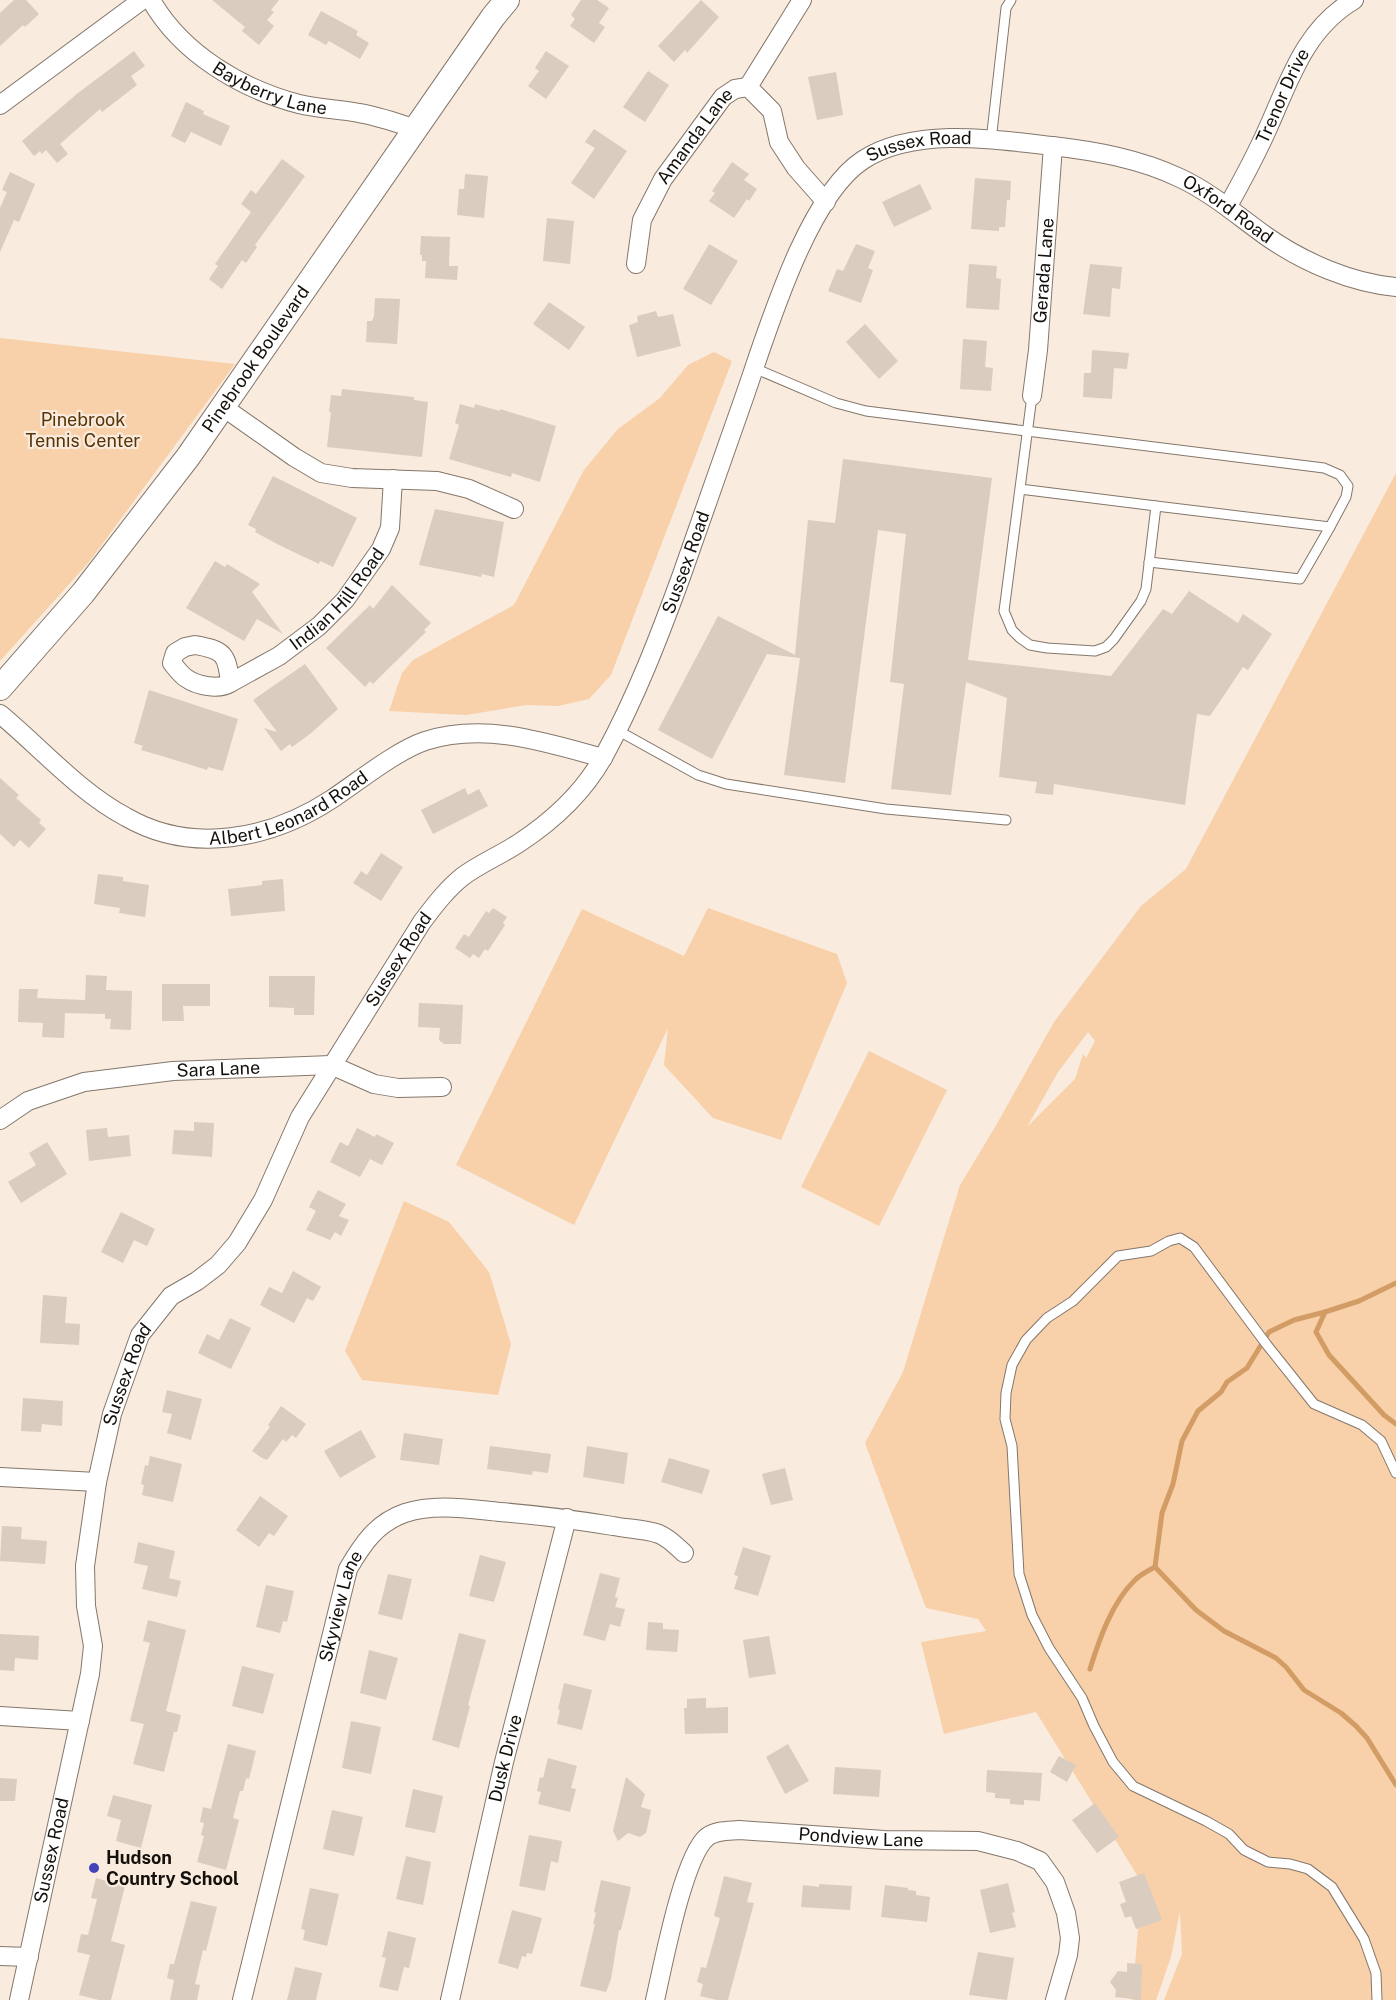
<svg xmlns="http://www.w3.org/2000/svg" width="1396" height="2000" font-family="'Public Sans',sans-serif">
<rect width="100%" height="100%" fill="#f9ebdd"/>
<g fill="#f8d0a9" fill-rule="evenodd">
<polygon points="0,338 235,364 89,562 0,661"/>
<polygon points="714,352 732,361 611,675 589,699 558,706 526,705 466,715 389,711 402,673 413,660 514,605 584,470 618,429 660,398 688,365"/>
<path d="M 1396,473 L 1396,2000 L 1164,2000 L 1182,1954 L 1180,1911 L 1171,1957 L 1156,2000 L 1132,2000 L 1142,1883 L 1036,1712 L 944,1734 L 921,1642 L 986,1631 L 978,1619 L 926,1608 L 865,1443 L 903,1372 L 960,1185 L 994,1129 L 1054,1022 L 1141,906 L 1186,869 ZM 1088,1032 L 1095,1041 L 1086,1058 L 1083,1054 L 1075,1079 L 1027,1127 L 1058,1072 Z"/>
<polygon points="708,908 837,954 847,983 781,1140 713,1118 664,1065 668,1028 574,1225 456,1165 582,909 684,956"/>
<polygon points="869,1051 947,1090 879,1226 801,1187"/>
<polygon points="404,1201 449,1222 489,1272 511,1344 498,1395 362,1380 345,1351"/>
</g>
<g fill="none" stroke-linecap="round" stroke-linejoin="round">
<g stroke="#d29c65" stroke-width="5">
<polyline points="1396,1283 1359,1301 1325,1312 1316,1332 1329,1355 1384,1415 1396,1424"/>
<polyline points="1325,1312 1294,1320 1269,1332 1247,1368 1227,1382 1221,1392 1198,1411 1182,1441 1173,1484 1162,1513 1155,1567 1196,1610 1224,1631 1276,1658 1286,1667 1304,1690 1341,1713 1356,1726 1367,1738 1396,1785"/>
<path d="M 1090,1669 C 1099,1640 1112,1602 1135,1580 C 1141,1574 1148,1571 1155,1567"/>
</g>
</g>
<g fill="#daccbf">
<polygon points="14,0 26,0 39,14 25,27 23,25 0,46 0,13"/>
<polygon points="212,0 279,0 271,10 274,12 267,20 274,26 259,45 242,31 245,27"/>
<polygon points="581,0 597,0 609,8 599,23 605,27 594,43 570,26 575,19 571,15"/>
<polygon points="701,0 719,17 687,53 685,50 674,62 658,46"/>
<polygon points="321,11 358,31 356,35 369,43 360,59 329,41 326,45 308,35"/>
<polygon points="134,51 145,66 131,76 137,85 102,112 100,109 60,144 68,154 57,163 46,150 42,154 40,151 34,156 22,141 78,93"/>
<polygon points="546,51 569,66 546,99 528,86 539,71 535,68"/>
<polygon points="648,71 669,85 645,122 623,107"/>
<polygon points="836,72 843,115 817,120 808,77"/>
<polygon points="186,102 204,111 203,114 230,126 221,146 191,132 185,143 171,136"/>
<polygon points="594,129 627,151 594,199 571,183 595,148 585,142"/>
<polygon points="282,159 305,176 255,245 257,247 246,263 242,260 222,289 209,279 218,266 215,264 251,212 241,204 251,190 256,194"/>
<polygon points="732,162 749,174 744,180 757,189 749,201 747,199 734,218 709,201 715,193 712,191"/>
<polygon points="10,172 35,184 19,222 14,220 0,252 0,208 7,192 2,190"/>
<polygon points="465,174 488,176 484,218 457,215 459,189 464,189"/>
<polygon points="975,178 1011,181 1010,200 1007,200 1005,227 999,227 999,231 971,229"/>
<polygon points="920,184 932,209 894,227 882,202"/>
<polygon points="547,218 574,221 570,264 543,261"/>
<polygon points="421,236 450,237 449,266 458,266 457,280 425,278 426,261 422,261 422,255 420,255"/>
<polygon points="709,244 738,261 711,305 683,289"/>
<polygon points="856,244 875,251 868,268 873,270 861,303 828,291 837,269 843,271"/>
<polygon points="969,264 997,266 996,278 1001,279 999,310 966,308"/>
<polygon points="1090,264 1122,267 1120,289 1112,288 1110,317 1083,314"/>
<polygon points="375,298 400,299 397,344 366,342 367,321 372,321 374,316"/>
<polygon points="549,302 585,327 569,350 533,324"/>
<polygon points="656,311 658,317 673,314 681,346 637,357 629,325 638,322 637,316"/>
<polygon points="865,324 898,361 879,379 846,342"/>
<polygon points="963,339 987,341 985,367 993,368 991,391 960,389"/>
<polygon points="1092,350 1129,353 1127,369 1114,368 1112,399 1083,397 1084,373 1091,373"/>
<polygon points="342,389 414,397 414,400 428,402 422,457 327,447 331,412 329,412 331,395 341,396"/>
<polygon points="460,404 474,408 475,404 500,411 500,409 556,426 540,482 512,473 511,477 449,459 459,425 455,423"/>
<polygon points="843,459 992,478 968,660 1111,676 1163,609 1172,614 1189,591 1238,623 1243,614 1272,634 1248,670 1243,667 1210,716 1197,714 1185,805 1054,784 1053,795 1035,793 1037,782 999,777 1007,698 966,682 951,795 891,789 904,684 890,682 906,534 878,530 845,783 784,775 800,658 767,654 712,759 658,730 718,616 795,655 808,520 835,523"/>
<polygon points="273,476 357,518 333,567 320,561 319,564 279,545 255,532 256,529 248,525"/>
<polygon points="435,509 504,522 494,577 482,574 481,577 419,565"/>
<polygon points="215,561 225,567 227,564 260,584 252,592 283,634 257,619 244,641 186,608"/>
<polygon points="392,585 431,623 424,630 426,632 390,667 373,684 370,681 365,687 326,648 370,605 373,609"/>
<polygon points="305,664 338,709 310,734 292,747 290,744 281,751 264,728 277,732 253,700"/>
<polygon points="149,690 238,719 223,771 208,767 207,770 162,756 141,750 143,746 134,743"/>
<polygon points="0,778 19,795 16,798 41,820 39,823 46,829 29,848 20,840 14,847 0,834"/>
<polygon points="465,788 468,795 479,789 488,806 433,834 421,810"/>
<polygon points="381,853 403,867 381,901 353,883 361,871 367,875"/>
<polygon points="98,874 123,877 123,881 149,885 145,917 119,913 120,908 94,904"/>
<polygon points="283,879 285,911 231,916 228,889 262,885 262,881"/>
<polygon points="493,908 507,917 503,923 505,925 488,951 485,949 479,958 473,954 470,958 455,948 464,934 469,937 486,911 489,913"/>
<polygon points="86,975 107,976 106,990 132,991 131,1030 110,1029 111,1019 105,1019 105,1014 65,1013 64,1038 42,1037 43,1023 18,1022 19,989 38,989 37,998 85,1000"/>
<polygon points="269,976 315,976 314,1015 294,1015 294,1008 269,1007"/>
<polygon points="162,984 210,984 210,1006 183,1006 184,1021 162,1021"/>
<polygon points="419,1003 463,1005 461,1044 444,1044 439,1040 440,1028 418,1027"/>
<polygon points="194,1122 214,1123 212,1157 172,1154 174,1130 194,1131"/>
<polygon points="107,1128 108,1137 129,1135 131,1156 89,1161 86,1130"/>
<polygon points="357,1128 375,1137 376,1134 394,1143 382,1165 370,1159 360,1177 330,1162 340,1142 348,1146"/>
<polygon points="47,1142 67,1174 21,1203 8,1182 36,1165 29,1153"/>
<polygon points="318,1190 346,1204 339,1216 349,1220 341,1236 335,1232 330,1240 306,1230 316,1211 309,1207"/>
<polygon points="121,1212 155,1229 147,1246 134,1240 123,1263 101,1252"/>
<polygon points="293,1271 321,1287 313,1301 307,1298 294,1323 260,1305 269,1287 282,1293"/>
<polygon points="43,1295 67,1297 65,1323 80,1324 79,1345 40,1343"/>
<polygon points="230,1318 251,1328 231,1369 198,1353 207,1334 219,1340"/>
<polygon points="167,1390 202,1399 191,1440 167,1433 172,1414 162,1412"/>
<polygon points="23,1398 63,1401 62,1426 42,1424 41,1432 21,1431"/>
<polygon points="281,1406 306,1424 296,1438 292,1435 286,1442 283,1439 267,1460 262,1458 252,1451 270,1427 268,1425"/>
<polygon points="361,1430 376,1457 340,1478 324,1451"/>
<polygon points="404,1433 443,1439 439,1465 400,1460"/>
<polygon points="490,1446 551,1454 548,1473 533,1471 532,1475 487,1469"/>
<polygon points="587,1446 628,1453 624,1484 583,1477"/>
<polygon points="150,1456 182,1464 173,1502 142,1495 144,1485 141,1484 145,1465 148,1466"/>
<polygon points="669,1458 710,1470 702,1494 661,1482"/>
<polygon points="785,1468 793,1500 771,1505 762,1474"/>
<polygon points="260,1496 288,1516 274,1536 269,1533 259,1547 236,1530"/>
<polygon points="2,1526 22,1527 21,1539 47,1541 45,1564 0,1561"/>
<polygon points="138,1542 175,1551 169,1578 181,1581 177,1597 142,1589 148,1566 134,1563"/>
<polygon points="743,1547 771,1556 758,1596 734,1589 738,1576 734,1575"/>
<polygon points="480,1555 506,1562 494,1602 469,1596"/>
<polygon points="600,1573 620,1578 615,1597 618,1598 615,1607 625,1609 620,1627 610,1624 605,1641 583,1635"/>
<polygon points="388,1574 412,1579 402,1620 378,1614"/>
<polygon points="266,1585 294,1591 287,1622 283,1621 280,1633 256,1627"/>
<polygon points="148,1620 186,1630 166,1711 181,1715 177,1732 174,1732 164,1772 133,1764 144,1724 130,1721 150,1643 143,1641"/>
<polygon points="648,1622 663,1623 663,1629 679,1630 677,1652 646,1650"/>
<polygon points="459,1633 486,1640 468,1705 470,1706 459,1748 432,1740"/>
<polygon points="0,1634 39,1636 38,1660 15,1658 14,1671 0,1670"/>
<polygon points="769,1636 776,1674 749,1678 743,1640"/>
<polygon points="369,1650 398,1658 386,1700 360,1693"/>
<polygon points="242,1666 274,1674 263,1714 232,1706"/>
<polygon points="564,1683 592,1690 582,1730 557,1724 560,1710 558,1709"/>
<polygon points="706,1698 706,1708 728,1707 728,1733 685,1734 684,1708 687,1708 687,1699"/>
<polygon points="351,1721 381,1727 371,1774 342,1768"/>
<polygon points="228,1744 256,1751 249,1779 246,1778 243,1791 240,1791 233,1818 239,1820 226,1870 197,1862 204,1836 201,1835 204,1823 200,1822 203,1807 211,1809"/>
<polygon points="788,1744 809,1781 785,1794 766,1757"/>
<polygon points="1059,1756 1076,1765 1067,1782 1050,1772"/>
<polygon points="548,1758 577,1766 571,1788 576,1789 570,1812 538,1804 541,1792 537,1791 540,1777 543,1778"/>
<polygon points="835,1767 881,1770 879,1797 833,1794"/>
<polygon points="987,1770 1042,1773 1040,1801 1024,1800 1024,1805 1010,1804 1010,1799 995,1798 995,1793 986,1792"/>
<polygon points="626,1777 645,1794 641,1807 651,1810 646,1833 640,1837 628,1833 618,1841 613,1831"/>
<polygon points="0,1778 17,1779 15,1801 0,1801"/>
<polygon points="413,1789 443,1796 435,1833 405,1827"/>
<polygon points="113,1795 152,1805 141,1848 116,1841 121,1820 107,1816"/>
<polygon points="1095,1803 1119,1837 1097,1853 1072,1820"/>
<polygon points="332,1810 363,1817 354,1856 323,1849"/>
<polygon points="529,1835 562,1841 558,1863 551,1861 545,1891 519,1886"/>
<polygon points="406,1856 431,1862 423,1905 396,1899"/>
<polygon points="1144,1873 1162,1920 1136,1929 1131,1916 1125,1918 1120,1904 1126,1902 1119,1882"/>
<polygon points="724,1876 752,1883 747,1902 754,1903 728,2000 717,2000 700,1996 703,1984 697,1982 701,1967 706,1968 720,1918 714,1916"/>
<polygon points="96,1878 125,1886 111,1941 125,1945 111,2000 99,2000 79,1995 90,1955 77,1952 81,1934 88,1935 97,1899 91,1898"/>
<polygon points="601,1880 631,1887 621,1930 619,1930 611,1979 606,1992 580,1986 595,1924 593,1924 596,1913 594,1912"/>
<polygon points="1008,1883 1015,1912 1012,1913 1016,1927 990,1933 980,1890"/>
<polygon points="819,1884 852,1886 850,1910 801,1907 803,1885 819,1887"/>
<polygon points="885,1885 908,1888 908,1890 916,1891 916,1895 930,1897 927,1922 881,1917"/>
<polygon points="310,1888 339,1894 327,1946 303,1940 305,1930 301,1929"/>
<polygon points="191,1901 217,1907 206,1951 203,1950 195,1984 200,1985 197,2000 170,2000 174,1980 167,1978 170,1964 174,1964"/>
<polygon points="512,1910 542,1918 532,1954 527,1953 526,1957 522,1956 518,1969 498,1963"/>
<polygon points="388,1931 416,1938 409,1968 404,1967 398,1991 379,1987 386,1958 382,1957"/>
<polygon points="978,1952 1014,1958 1007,2000 969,1995"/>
<polygon points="1127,1963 1142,1964 1141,2000 1115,1997 1116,1990 1110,1982 1118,1971 1127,1972"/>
<polygon points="295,1967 322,1973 316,2000 287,2000"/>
</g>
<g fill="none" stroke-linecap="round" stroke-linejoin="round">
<defs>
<g id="lane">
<polyline points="991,141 1006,8 1011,0"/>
<polyline points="754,368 836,403 866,411 1324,468 1340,475 1348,486 1346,497 1330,527"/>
<polyline points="1020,489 1156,506 1146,589 1141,601 1114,639 1106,647 1095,651 1047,648 1030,645 1020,638 1012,630 1004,611 1032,396"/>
<polyline points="1149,562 1300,579 1330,527 1156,506"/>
<polyline points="617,730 698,775 726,784 886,809 1006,820"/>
<polyline points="1377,2000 1376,1973 1364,1939 1332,1887 1308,1869 1290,1864 1268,1862 1244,1850 1229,1834 1206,1821 1133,1786 1113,1762 1094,1726 1082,1698 1049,1648 1032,1615 1019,1574 1012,1446 1005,1419 1006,1393 1012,1365 1026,1340 1047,1318 1073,1301 1118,1256 1151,1251 1169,1241 1180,1238 1194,1247 1267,1345 1314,1404 1362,1425 1381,1441 1396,1473"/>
</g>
<g id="street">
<path id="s1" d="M 151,0 C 181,53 241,89 299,104 C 319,109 339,109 359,113 C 378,116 397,123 416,129"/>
<polyline points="748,87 802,0"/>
<polyline points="0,105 142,0"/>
<path id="s2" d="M 1228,206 C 1242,181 1256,155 1268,128 C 1290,79 1305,29 1354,0"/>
<path id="s3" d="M 636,264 L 642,220 L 663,179 L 723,97 L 735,89 L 748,87 L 772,111 L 779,142 L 796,168 L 826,202"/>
<path id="s4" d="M 1032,396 L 1038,350 L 1053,146"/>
<polyline points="223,407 294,457 321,473 352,478 437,481 469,489 514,509"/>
<path d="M 195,645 C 224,650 227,654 230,683 C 219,690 197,686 186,678 C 181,675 176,668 172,663 L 175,653 L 185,647 Z"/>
<path id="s5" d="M 230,683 L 279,656 L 319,626 L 345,600 L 381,549 L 390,528 L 393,479"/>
<path id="s6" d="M 0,714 C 42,749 78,791 126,817 C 192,855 271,839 332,799 C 359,781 396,751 425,741 C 485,722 545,742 603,758"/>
<path id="s7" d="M 0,1120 L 28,1101 L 84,1082 L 173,1071 L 331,1065 L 374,1084 L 398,1088 L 442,1087"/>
<polyline points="0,1477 97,1482"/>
<polyline points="0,1716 80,1721"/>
<polyline points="0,1956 29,1957"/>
<path id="s8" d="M 19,2000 L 90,1674 L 93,1646 L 86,1606 L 85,1566 L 97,1482 L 112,1414 L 140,1335 L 171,1296 L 197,1281 L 218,1265 L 237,1243 L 263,1200 L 300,1117 L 422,922 C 434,906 446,890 462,877 C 479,864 501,855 519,843 C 554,820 585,791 605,754 C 636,697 659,637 681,577 C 703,516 724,455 745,395 C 767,332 807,196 863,160 C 914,127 994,139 1052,146 C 1096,151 1140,159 1180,178 C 1212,193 1238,216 1266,236 C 1303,262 1351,283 1396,287"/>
<path id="s9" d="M 242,2000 L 348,1569 C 362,1545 376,1523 405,1513 C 435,1503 469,1509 500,1512 C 538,1515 576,1520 613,1526 C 628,1529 645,1529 659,1534 C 669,1538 676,1546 684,1553"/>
<path id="s10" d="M 450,2000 L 504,1762 L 567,1518"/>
<path id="s11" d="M 655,2000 C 663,1966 683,1857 707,1837 C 716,1830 729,1831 739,1830 L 884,1840 L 978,1841 L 1017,1851 L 1040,1861 L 1055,1882 L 1066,1913 L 1070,1938 L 1068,1955 L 1055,2000"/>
</g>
<g id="secondary">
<path id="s12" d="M 0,688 L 83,593 L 188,457 L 493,17 L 507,0"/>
</g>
</defs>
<use href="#lane" stroke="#84776b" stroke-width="11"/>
<use href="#street" stroke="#84776b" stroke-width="20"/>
<use href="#secondary" stroke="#84776b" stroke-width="26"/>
<use href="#lane" stroke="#fff" stroke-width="9"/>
<use href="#street" stroke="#fff" stroke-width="18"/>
<use href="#secondary" stroke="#fff" stroke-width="24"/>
</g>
<circle fill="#4344ba" stroke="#f9ebdd" stroke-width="2" cx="94" cy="1868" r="6"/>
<g text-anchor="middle" stroke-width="4.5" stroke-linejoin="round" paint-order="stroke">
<g font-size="18" fill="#14100b" stroke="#f9ebdd">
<text dy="6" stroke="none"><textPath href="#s1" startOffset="153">Bayberry Lane</textPath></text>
<text dy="6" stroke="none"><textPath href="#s2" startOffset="123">Trenor Drive</textPath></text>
<text dy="6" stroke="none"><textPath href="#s3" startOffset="144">Amanda Lane</textPath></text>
<text dy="6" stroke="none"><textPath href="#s8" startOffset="2150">Sussex Road</textPath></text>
<text dy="6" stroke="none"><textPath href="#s8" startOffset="2474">Oxford Road</textPath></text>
<text dy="6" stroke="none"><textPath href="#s4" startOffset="126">Gerada Lane</textPath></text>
<text dy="6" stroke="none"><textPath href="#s12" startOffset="417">Pinebrook Boulevard</textPath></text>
<text dy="6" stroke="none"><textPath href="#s8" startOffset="1647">Sussex Road</textPath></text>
<text dy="6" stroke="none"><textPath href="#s5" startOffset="138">Indian Hill Road</textPath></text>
<text dy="6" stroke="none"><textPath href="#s6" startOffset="336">Albert Leonard Road</textPath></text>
<text dy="6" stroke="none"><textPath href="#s8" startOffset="1143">Sussex Road</textPath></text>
<text dy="6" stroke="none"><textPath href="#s7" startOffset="228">Sara Lane</textPath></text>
<text dy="6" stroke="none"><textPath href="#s8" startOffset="639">Sussex Road</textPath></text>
<text dy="6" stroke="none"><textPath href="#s9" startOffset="406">Skyview Lane</textPath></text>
<text dy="6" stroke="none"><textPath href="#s10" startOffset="248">Dusk Drive</textPath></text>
<text dy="6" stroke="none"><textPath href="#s11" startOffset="328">Pondview Lane</textPath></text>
<text dy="6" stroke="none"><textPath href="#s8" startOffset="153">Sussex Road</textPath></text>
</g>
<g font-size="18" fill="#583407" stroke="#f9ebdd">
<text x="83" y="426">Pinebrook<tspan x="83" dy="21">Tennis Center</tspan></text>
</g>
<g font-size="18" font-weight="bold" fill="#14100b" stroke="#f9ebdd" text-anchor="start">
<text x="106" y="1864">Hudson<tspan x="106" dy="21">Country School</tspan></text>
</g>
</g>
</svg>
